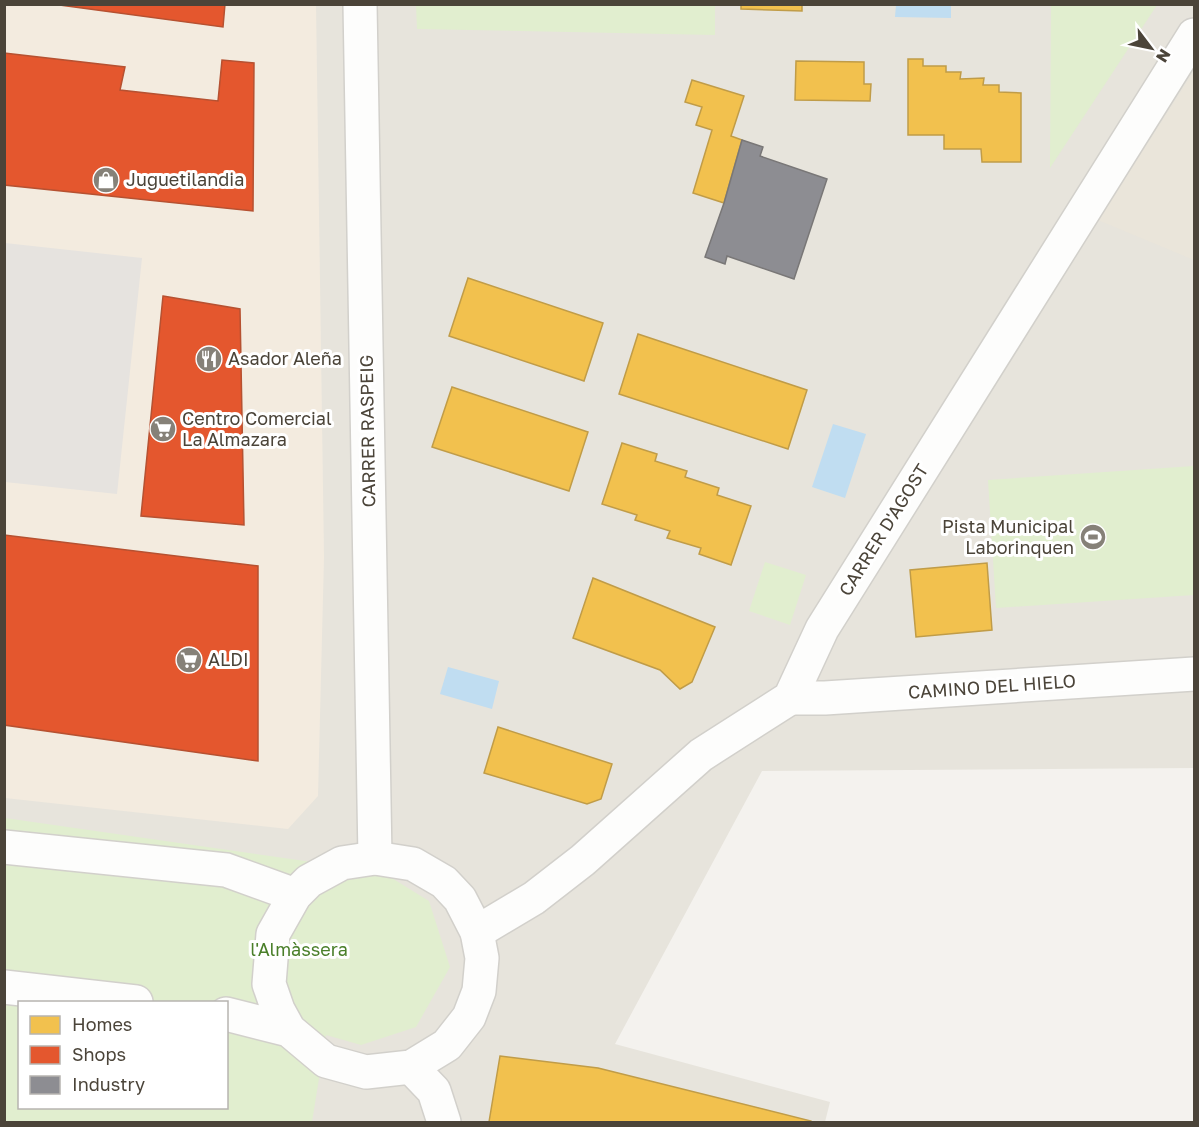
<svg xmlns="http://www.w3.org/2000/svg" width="1199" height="1127" font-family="'Golos Text',sans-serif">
<rect width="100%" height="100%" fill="#f4f2ee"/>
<path fill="#e7e4dc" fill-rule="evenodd" d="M 5,5 L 1194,5 L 1194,768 L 762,771 L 615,1044 L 830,1102 L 825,1122 L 5,1122 ZM 20,1002 L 226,1002 L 226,1108 L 20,1108 Z"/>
<polygon fill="#f3ebdf" points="5,5 316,5 324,557 318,796 288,829 5,798"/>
<polygon fill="#eae5da" points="1194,71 1194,260 1098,220"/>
<g fill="#e1eecf" fill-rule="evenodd">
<polygon points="416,5 715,5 715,35 417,29"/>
<polygon points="1051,5 1157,5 1050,168"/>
<polygon points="1194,466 1194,595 996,608 988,480"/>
<polygon points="765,562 806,575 790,625 749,611"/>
<path d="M 5,818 L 382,872 L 429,901 L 450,967 L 416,1027 L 361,1045 L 326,1035 L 312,1122 L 5,1122 ZM 20,1002 L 226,1002 L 226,1108 L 20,1108 Z"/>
</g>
<polygon fill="#e6e3df" points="5,243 142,258 117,494 5,482"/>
<g fill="#c0ddf1">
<polygon points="896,5 951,5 951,18 895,17"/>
<polygon points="833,424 866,434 845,498 812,487"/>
<polygon points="448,667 499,681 492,709 440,694"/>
</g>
<g fill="#f2c14e" stroke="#c09c48" stroke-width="1.5">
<polygon points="741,4 802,4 802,11 741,9"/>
<polygon points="908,59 923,59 923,66 946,66 946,72 961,72 960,79 984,78 983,85 999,85 999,92 1021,93 1021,162 982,162 981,149 944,149 944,135 908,135"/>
<polygon points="796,61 864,62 864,84 871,84 870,101 795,100"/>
<polygon points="692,80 744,96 731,136 742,140 724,203 693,193 712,130 696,125 702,107 685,102"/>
<polygon points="468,278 603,323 584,381 449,336"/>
<polygon points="638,334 807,390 788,449 619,394"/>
<polygon points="452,387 588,432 569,491 432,447"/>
<polygon points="622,443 657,454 655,461 687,471 685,477 719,488 717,495 751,506 731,565 699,554 701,548 667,538 670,531 635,520 637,515 602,504"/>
<polygon points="987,563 992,630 916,637 910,570"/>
<polygon points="593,578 715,627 692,682 680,689 660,670 573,638"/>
<polygon points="498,727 612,764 601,799 587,804 484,773"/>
<polygon points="500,1056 598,1068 811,1121 811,1122 489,1122"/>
</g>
<g fill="#e4572e" stroke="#b65131" stroke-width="1.5">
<polygon points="52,4 225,4 223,27"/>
<polygon points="4,53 125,67 120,90 218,101 222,60 254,63 253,211 4,185"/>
<polygon points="163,296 240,309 244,525 141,516"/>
<polygon points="4,535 258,566 258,761 4,725"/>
</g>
<polygon fill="#8d8d92" stroke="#797777" stroke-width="1.5" points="742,140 763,147 760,156 827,179 794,279 727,256 725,264 705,257 724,203"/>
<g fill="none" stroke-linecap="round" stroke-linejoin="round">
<defs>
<g id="minor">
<polyline points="360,4 375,858"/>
<polyline points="790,698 825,698 1194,674"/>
<polyline points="4,847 226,870 295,895"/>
<polyline points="477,932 534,898 583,860 701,755 790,698 822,629 1194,35"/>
<polyline points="4,987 136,1002"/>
<polyline points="226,1014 289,1030 326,1061 366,1072 411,1067 447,1045 469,1017 479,991 482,958 477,932 460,899 444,882 413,864 375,858 342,863 309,881 295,895 273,934 269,984 278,1010 289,1030"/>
<polyline points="411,1067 434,1091 444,1122"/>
</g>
</defs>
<use href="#minor" stroke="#d2d0cb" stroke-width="36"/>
<use href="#minor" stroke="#fdfdfc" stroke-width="33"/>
</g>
<defs>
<symbol id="shop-disc" viewBox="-11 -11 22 22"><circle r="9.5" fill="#868178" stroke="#fff"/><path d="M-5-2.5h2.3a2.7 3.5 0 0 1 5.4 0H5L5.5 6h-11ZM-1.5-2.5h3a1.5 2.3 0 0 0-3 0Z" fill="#fff"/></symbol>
<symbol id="restaurant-disc" viewBox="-11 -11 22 22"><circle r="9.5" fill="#868178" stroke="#fff"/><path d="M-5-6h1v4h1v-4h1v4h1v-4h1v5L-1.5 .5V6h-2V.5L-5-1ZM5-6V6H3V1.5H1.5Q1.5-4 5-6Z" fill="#fff"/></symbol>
<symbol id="supermarket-disc" viewBox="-11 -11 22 22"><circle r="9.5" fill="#868178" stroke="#fff"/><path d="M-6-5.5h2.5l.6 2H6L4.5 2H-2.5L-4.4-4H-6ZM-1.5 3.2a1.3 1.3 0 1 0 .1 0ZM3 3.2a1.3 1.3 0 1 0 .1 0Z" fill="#fff"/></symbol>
<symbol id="stadium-disc" viewBox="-11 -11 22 22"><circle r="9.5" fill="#868178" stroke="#fff"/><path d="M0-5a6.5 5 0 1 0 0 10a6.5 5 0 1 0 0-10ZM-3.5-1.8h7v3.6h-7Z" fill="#fff"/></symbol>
</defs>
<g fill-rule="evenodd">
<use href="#shop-disc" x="91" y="165" width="30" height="30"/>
<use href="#restaurant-disc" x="194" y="344" width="30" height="30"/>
<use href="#supermarket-disc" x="148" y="414" width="30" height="30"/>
<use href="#stadium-disc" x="1078" y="522" width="30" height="30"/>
<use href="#supermarket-disc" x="174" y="645" width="30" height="30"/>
</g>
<g text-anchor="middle" stroke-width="6" stroke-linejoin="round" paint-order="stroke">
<g font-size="18" fill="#4b4439" stroke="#fff" text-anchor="start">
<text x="126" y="186">Juguetilandia</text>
<text x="228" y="365">Asador Aleña</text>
<text x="182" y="425">Centro Comercial<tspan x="182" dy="21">La Almazara</tspan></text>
<text x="1074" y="533" text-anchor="end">Pista Municipal<tspan x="1074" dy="21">Laborinquen</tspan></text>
<text x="208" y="666">ALDI</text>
</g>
<g font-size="18" fill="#4b4439" stroke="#fff">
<text transform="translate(368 431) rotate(-91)" y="6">CARRER RASPEIG</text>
<text transform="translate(884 530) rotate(-58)" y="6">CARRER D'AGOST</text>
<text transform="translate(992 687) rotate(-4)" y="6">CAMINO DEL HIELO</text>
</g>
<g font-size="18" fill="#4a7f2a" stroke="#fff">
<text x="299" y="956">l'Almàssera</text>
</g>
</g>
<rect width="1199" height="1127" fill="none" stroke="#4b4439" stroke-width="12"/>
<rect x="18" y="1001" width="210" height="108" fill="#ffffff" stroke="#b7b4b0" stroke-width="1.5"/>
<rect x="30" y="1016" width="30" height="18" fill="#f2c14e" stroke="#b7b4b0" stroke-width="1.5"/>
<text x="72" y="1031" font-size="18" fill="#4b4439">Homes</text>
<rect x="30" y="1046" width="30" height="18" fill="#e4572e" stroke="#b7b4b0" stroke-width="1.5"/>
<text x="72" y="1061" font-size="18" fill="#4b4439">Shops</text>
<rect x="30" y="1076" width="30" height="18" fill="#8d8d92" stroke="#b7b4b0" stroke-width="1.5"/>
<text x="72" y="1091" font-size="18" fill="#4b4439">Industry</text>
<g transform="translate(1151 48) rotate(122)" stroke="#ffffff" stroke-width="4.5" paint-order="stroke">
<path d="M0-4.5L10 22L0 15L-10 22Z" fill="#4b4439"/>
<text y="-9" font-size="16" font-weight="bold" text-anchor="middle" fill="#4b4439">N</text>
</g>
</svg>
